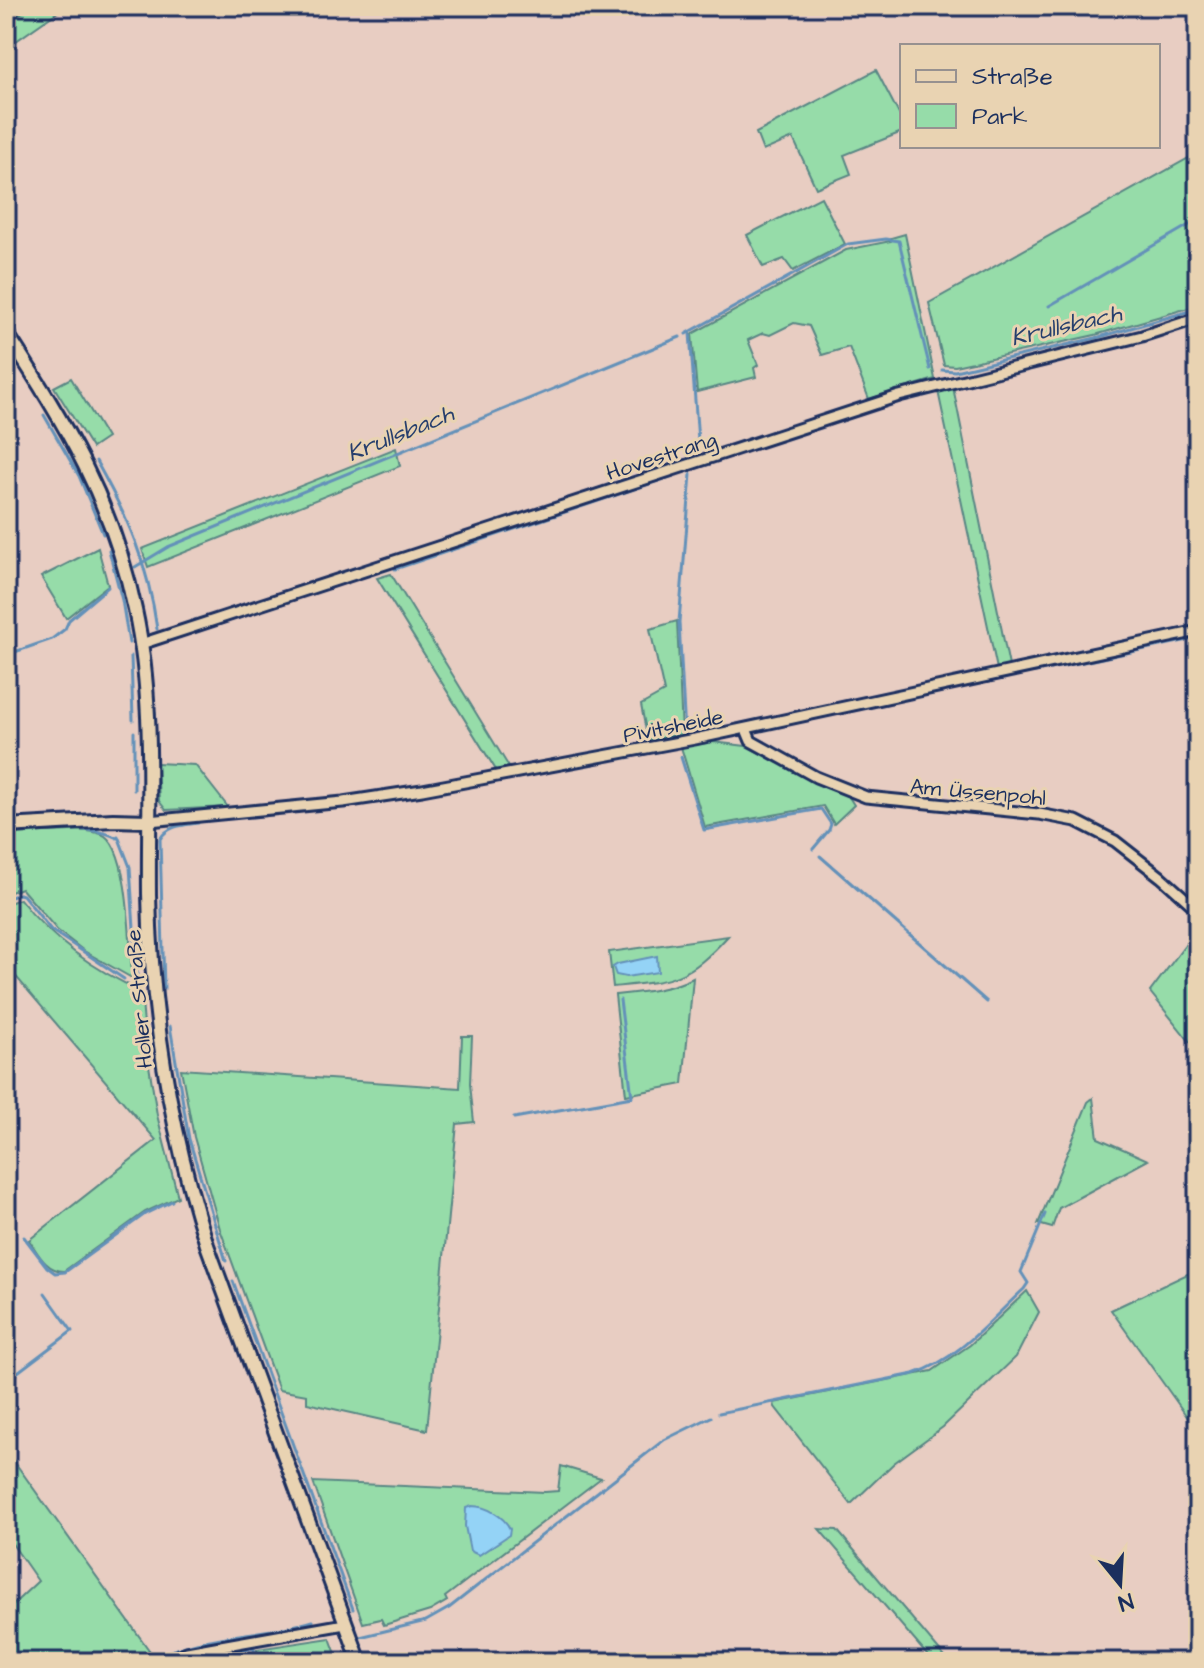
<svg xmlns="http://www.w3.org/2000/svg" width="1204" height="1668" font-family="'Architects Daughter',sans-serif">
<rect width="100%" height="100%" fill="#e8cdc2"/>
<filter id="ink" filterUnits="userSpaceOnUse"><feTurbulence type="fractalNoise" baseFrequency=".0125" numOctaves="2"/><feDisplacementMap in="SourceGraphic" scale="16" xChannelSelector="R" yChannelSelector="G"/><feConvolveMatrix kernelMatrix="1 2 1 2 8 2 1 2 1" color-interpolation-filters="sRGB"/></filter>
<g filter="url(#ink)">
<g fill="#96dca9" stroke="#588684" stroke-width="2">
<polygon points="33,6 66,6 6,48 6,22"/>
<polygon points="876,70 902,120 902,132 844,155 851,174 816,188 793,138 763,151 756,133"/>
<polygon points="1196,154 1198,202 1192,307 1095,335 955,366 944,365 929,303"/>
<polygon points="821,197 845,244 793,271 784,259 763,267 747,235"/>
<polygon points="905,234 935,379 869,399 849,347 822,355 809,326 794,323 770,335 763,333 748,340 758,365 754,368 756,377 697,392 692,334 846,250 891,241 891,238"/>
<polygon points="71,378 107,438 92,448 54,387"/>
<polygon points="953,387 1009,666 997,669 938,391"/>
<polygon points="396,448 400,466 148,567 142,549"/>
<polygon points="98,548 108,585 66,618 41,577"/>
<polygon points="391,574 509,767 496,770 377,578"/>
<polygon points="677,621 682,734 648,741 641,705 664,692 650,629"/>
<polygon points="713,742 746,746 849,797 854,805 834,824 823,806 705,827 681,747"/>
<polygon points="157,763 195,765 228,807 166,810 159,801"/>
<path d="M 44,832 C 61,832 85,828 101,834 C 130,843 130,950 132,978 L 84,951 L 57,930 L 21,888 L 6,894 L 6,835 Z"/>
<path d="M 20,899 C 50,939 96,971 141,991 L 146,1047 L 157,1115 L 178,1197 L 145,1212 L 64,1271 C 46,1271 38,1253 29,1240 L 156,1140 L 6,965 L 6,904 Z"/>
<polygon points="1198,928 1198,1052 1150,992"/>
<path d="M 728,936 C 687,981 672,981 613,987 L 609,952 Z"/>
<path d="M 693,978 L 683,1084 L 626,1095 L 615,995 C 642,992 669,990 693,978 Z"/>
<polygon points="462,1036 472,1036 470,1084 474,1122 457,1124 427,1430 307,1403 307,1395 279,1390 220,1229 194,1137 181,1069 460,1088"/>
<polygon points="1093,1098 1098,1138 1148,1160 1059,1208 1052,1228 1038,1224 1088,1102"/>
<polygon points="1198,1269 1198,1432 1111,1310"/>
<polygon points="1027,1291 1039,1312 1016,1357 943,1427 894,1463 851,1504 775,1407 774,1403 932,1371 970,1345"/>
<polygon points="6,1450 154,1657 146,1662 6,1662 6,1611 38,1581 6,1535"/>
<polygon points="561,1466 601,1478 445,1597 447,1601 430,1611 384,1625 381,1619 363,1623 313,1482 545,1492 558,1491"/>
<polygon points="819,1529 837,1530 949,1662 933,1662"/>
<polygon points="330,1638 339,1662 258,1662 257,1649"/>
</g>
<g fill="#94d3f6" stroke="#6491b9" stroke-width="2">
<polygon points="657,956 658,972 626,977 616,975 613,967 618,964"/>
<path d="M 472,1506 C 486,1506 504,1516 510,1529 L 509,1535 L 479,1555 L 470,1551 L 465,1526 L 466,1508 Z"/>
</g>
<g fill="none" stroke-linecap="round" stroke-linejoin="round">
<g stroke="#6491b9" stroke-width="3">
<polyline points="6,7 8,6"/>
<polyline points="1049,306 1189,225"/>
<polyline points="1195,309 1193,284 1198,223"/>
<polyline points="690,333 698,441"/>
<polyline points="686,334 848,244 886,239 899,241 930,369"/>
<polyline points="942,370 955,371 1096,338 1197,309"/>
<polyline points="44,415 79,476 103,534"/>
<path d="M 96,461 C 128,518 148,563 157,629"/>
<polyline points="109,550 122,600 129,643"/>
<polyline points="135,567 168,547 680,337"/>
<polyline points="395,569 673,476"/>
<polyline points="6,655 52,639 65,629 69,620 108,587"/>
<polyline points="131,656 133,720"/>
<polyline points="1035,672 1198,638"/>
<polyline points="134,732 134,790"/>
<polyline points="685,735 679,622 691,474"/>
<polyline points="681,757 704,830 821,809 831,824 829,830 813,849"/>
<path d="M 6,833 C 35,829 92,824 117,838"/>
<polyline points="118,836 130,867 137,975"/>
<polyline points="820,856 987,1002"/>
<polyline points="6,899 19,894 23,895 51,930 124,979"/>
<path d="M 164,989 L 160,839 C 168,825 184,825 198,823"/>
<polyline points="170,1026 189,1139 226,1261"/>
<polyline points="514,1118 632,1097 620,1000"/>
<polyline points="24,1237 47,1267 55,1273 65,1272 145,1214 172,1201"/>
<polyline points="233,1281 353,1609"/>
<polyline points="6,1381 72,1331 45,1293"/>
<path d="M 719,1413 L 914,1374 C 959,1359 990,1320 1024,1289 L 1028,1283 L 1021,1272 L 1045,1214"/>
<polyline points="360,1637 426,1621 449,1608 664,1440 711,1417"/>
<path d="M 150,1662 C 194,1633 262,1637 313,1621"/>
<polyline points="179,1662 254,1648 255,1662"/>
</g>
<defs>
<g id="minor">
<polyline points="141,644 899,396 1142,336 1198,318"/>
<polyline points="746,729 751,741 816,777 866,797 1039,814 1076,821 1115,841 1161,877 1198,910"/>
<polyline points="149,821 343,802 422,790 695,739 1198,631"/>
<polyline points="163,1662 187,1652 345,1624"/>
</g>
<g id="tertiary">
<path d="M 6,332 C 66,426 112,499 135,610 C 155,702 148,800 149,894 C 151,1014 170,1130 207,1245 L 360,1662"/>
<polyline points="6,826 113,820 149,821"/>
</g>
</defs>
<use href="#minor" stroke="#1b2f5e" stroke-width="15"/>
<use href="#tertiary" stroke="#1b2f5e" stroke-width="18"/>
<use href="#minor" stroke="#e9d3b2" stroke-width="9"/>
<use href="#tertiary" stroke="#e9d3b2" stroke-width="12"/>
</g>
</g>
<g text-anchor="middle" stroke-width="6" stroke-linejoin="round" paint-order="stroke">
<g font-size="22" fill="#1b2f5e" stroke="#e9d3b2">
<text transform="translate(661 455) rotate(-18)" y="8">Hovestrang</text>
<text transform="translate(673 725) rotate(-11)" y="8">Pivitsheide</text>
<text transform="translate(978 791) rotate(5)" y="8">Am Üssenpohl</text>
<text transform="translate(138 999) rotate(-95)" y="8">Holler Straße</text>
</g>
<g font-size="24" font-style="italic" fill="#273f6d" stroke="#e9d3b2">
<text transform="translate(1066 325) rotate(-13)" y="8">Krullsbach</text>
<text transform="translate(400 433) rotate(-22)" y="8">Krullsbach</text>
</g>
</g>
<rect width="1204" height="1668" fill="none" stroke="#e9d3b2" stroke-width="32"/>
<rect x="16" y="16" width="1172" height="1636" fill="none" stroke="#1b2f5e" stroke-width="3" filter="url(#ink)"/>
<rect x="900" y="44" width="260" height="104" fill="#e9d3b2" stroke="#979190" stroke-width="2"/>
<rect x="916" y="70" width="40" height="12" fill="#e9d3b2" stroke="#979190" stroke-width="2"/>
<text x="972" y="84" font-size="24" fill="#1b2f5e">Straße</text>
<rect x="916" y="104" width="40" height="24" fill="#96dca9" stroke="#979190" stroke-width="2"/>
<text x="972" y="124" font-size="24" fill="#1b2f5e">Park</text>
<g transform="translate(1120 1584) rotate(162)" stroke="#e9d3b2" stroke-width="6" paint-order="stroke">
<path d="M0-6L14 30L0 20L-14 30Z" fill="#1b2f5e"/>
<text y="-12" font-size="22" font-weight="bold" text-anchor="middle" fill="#1b2f5e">N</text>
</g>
</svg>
